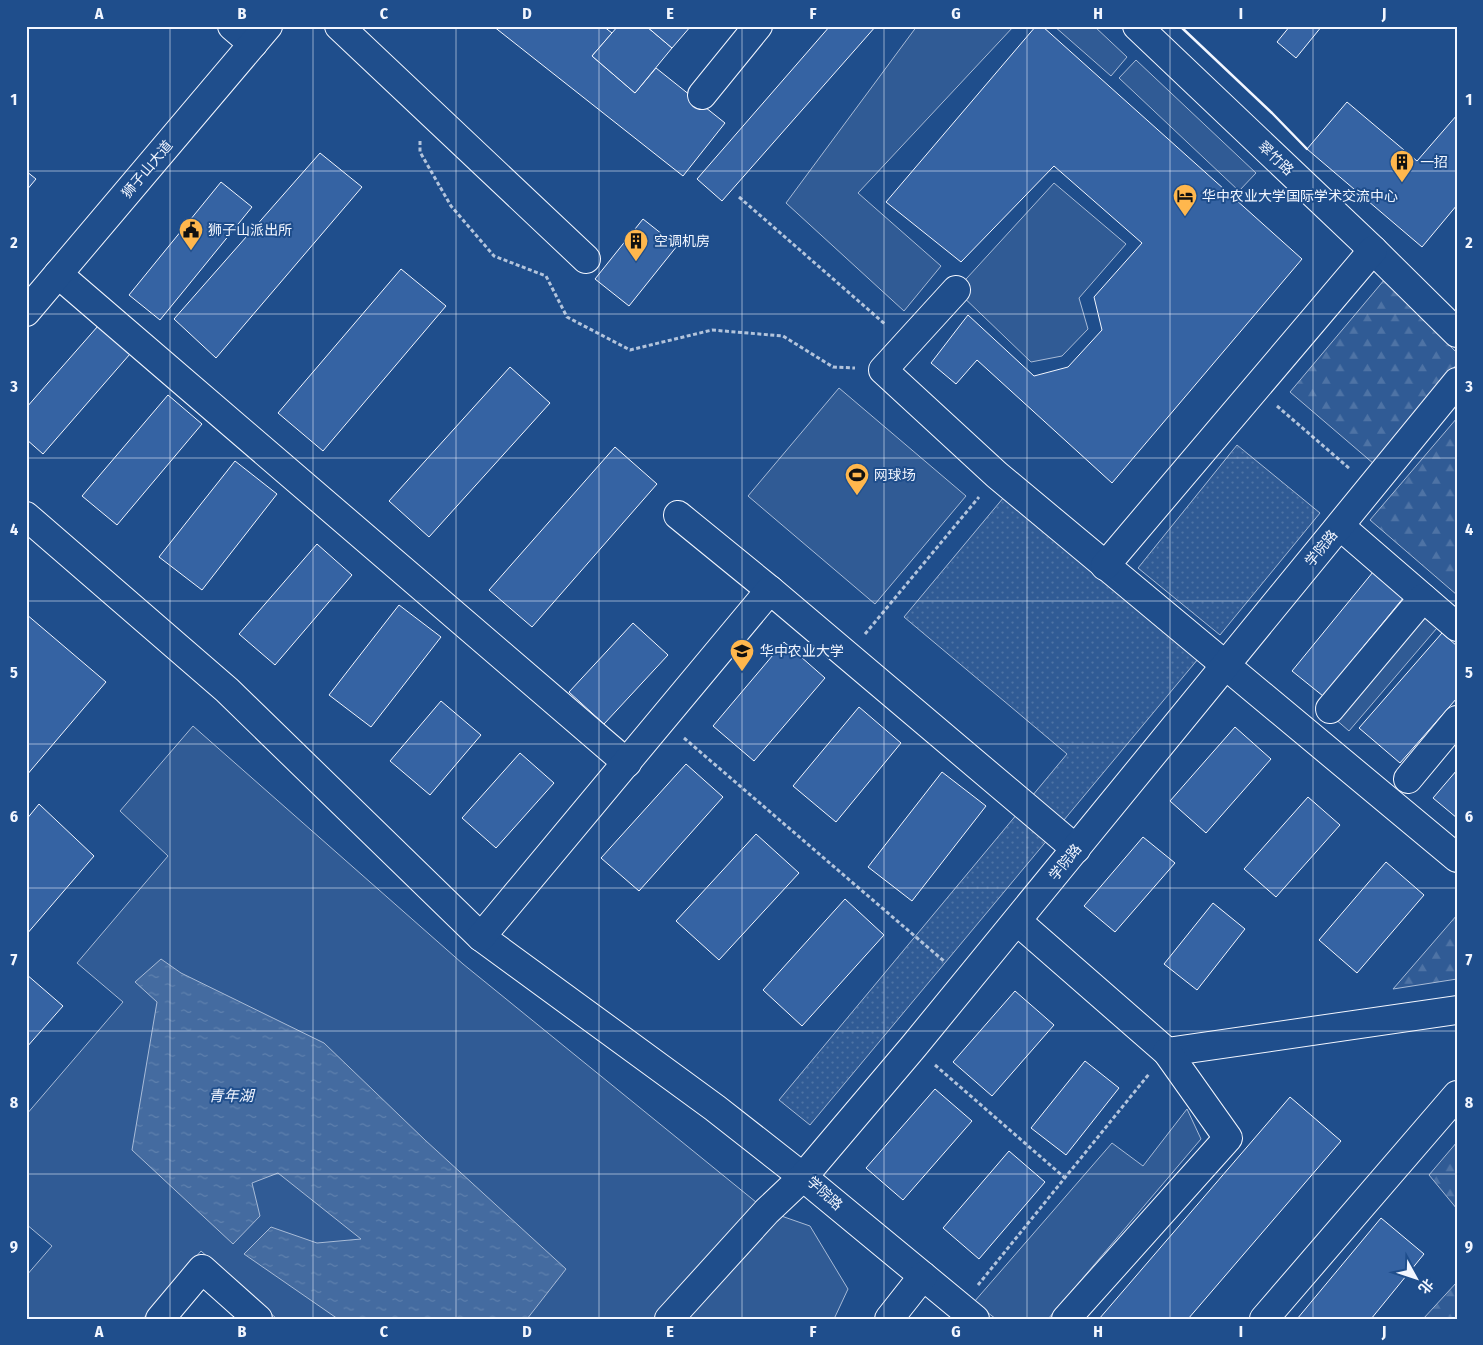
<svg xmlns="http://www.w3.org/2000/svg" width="1483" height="1345" font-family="'Fira Sans Condensed','Noto Sans SC',sans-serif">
<defs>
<pattern id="grass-dots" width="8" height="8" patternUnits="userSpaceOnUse" patternTransform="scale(1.25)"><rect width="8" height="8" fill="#305b95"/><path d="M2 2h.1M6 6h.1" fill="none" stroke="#4e73a5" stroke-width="1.8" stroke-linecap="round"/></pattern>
<pattern id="forest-firs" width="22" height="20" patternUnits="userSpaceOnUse" patternTransform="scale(1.25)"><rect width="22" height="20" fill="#305b95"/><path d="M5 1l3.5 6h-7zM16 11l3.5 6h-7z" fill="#4e73a5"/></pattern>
<pattern id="water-ripples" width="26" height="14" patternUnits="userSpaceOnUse" patternTransform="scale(1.25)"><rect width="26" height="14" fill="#446ba0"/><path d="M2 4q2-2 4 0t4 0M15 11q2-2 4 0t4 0" fill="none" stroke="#5f81ae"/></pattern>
</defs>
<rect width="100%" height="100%" fill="#1f4e8c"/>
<g fill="url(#grass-dots)" stroke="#a8bbd7">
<polygon points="1237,445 1320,513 1220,635 1138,568"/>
<polygon points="1004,497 1198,659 810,1125 779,1100 1067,754 904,617"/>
</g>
<g fill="url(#forest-firs)" stroke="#a8bbd7">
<polygon points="1385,279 1457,353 1457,364 1374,464 1290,392"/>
<polygon points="1457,418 1457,595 1370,520"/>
<polygon points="1457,915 1457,979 1393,989"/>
<polygon points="1457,1142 1457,1209 1429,1175"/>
<polygon points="1457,1282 1457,1319 1423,1319"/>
</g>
<g fill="#305b95" stroke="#a8bbd7">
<polygon points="917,26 1014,26 858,193 941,266 904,311 786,203"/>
<polygon points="1054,26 1094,26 1127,57 1111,76"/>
<polygon points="1136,60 1256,173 1239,191 1119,78"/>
<polygon points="1054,183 1126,244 1079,298 1088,329 1062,356 1031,362 956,290"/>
<polygon points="839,388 966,496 875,604 748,496"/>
<polygon points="1422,616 1437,628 1349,731 1334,718"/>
<polygon points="193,726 463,964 767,1211 810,1226 848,1289 834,1319 277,1319 201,1251 143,1319 26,1319 26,1276 52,1246 26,1224 26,1115 123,1002 77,963 168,856 120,811"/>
<polygon points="1187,1109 1201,1139 1048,1319 996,1319 974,1302 1112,1143 1143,1166"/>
</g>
<polygon fill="url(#water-ripples)" stroke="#a8bbd7" points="161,959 181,973 324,1043 425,1140 566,1269 527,1319 338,1319 244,1254 271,1227 317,1243 361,1239 278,1173 252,1183 260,1216 233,1244 132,1150 157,1002 135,982"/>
<g fill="#3563a3" stroke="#f2f6ff">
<polygon points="493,26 603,26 612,33 592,56 635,93 656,68 725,123 683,176"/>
<polygon points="618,26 646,26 672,48 635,93 592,56"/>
<polygon points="646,26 691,26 672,48"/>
<polygon points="876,26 722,201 697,179 830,26"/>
<polygon points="1036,26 1042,26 1302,259 1112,483 977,360 956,384 931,363 968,315 1034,376 1068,367 1102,330 1094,297 1142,243 1054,166 961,262 886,202"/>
<polygon points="1290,26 1322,26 1296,58 1277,42"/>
<polygon points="1347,102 1417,161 1457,115 1457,205 1422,247 1307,149"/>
<polygon points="320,153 362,187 216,358 174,319"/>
<polygon points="26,171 36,179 26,191"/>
<polygon points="221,182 252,207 160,320 129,295"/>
<polygon points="643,219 677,246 629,306 595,279"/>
<polygon points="401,269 446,306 323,451 278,413"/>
<polygon points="98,326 130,354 43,454 26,439 26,408"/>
<polygon points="510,367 550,403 429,537 389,501"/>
<polygon points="168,395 202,424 117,525 82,496"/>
<polygon points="615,447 657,484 532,627 489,590"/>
<polygon points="235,461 277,494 202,590 159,557"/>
<polygon points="317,544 352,575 275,665 239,634"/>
<polygon points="1373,572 1404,597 1323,696 1292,671"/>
<polygon points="399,605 441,637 371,727 329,695"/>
<polygon points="26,614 106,682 26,776"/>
<polygon points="633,623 668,655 604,724 569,692"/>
<polygon points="1442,633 1457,646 1457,698 1400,763 1359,728"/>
<polygon points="784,642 825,678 754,761 713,726"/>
<polygon points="441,701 481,735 430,795 390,761"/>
<polygon points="859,707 901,743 836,822 793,786"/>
<polygon points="1235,727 1271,759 1206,833 1170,801"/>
<polygon points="520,753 554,783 496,848 462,818"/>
<polygon points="686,764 723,797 639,891 601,858"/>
<polygon points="1457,770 1457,818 1433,798"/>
<polygon points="942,772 986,806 912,901 868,867"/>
<polygon points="1308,797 1340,825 1276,897 1244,869"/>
<polygon points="39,804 94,856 26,935 26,820"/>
<polygon points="756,834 799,873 719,960 676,921"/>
<polygon points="1143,837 1175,863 1115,932 1084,906"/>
<polygon points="1386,862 1424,895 1357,973 1319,940"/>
<polygon points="845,899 884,935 802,1026 763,990"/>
<polygon points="1213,903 1245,929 1197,990 1164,964"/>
<polygon points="26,974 63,1006 26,1048"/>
<polygon points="1015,991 1054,1025 992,1096 953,1062"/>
<polygon points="1085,1061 1119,1088 1066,1155 1031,1128"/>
<polygon points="935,1089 972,1121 903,1200 866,1168"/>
<polygon points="1290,1097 1341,1141 1188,1319 1099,1319"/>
<polygon points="1009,1151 1045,1182 979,1259 943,1228"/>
<polygon points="1381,1218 1424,1254 1371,1319 1297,1319"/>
</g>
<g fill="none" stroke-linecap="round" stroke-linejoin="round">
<defs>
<g id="minor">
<polyline points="232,26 253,44"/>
<polyline points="339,26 586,259"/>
<polyline points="1137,26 1373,250 1457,333"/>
<polyline points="702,95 758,26"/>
<polyline points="58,274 627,763"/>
<polyline points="956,290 883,370 997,475 1457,858"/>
<polyline points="26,312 268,26"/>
<polyline points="678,515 770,590"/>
<polyline points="26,516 227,690 481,937 715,1108 803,1177 975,1319"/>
<polyline points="1340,526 1457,627"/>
<polyline points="1105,566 1373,250"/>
<polyline points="1330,709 1423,598"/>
<polyline points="1408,779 1457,720"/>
<polyline points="1017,921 1167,1052 1457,1010"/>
<polyline points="481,937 770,590 1076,849"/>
<polyline points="160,1319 202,1269 258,1319"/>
<polyline points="669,1319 767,1211 803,1177 914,1046 1457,382"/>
<polyline points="889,1319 923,1276"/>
<polyline points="1066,1319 1228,1138 1167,1052"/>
<polyline points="1264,1319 1457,1095"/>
</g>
</defs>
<use href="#minor" stroke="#f2f6ff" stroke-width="30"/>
<g stroke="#b3c4dc" stroke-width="3" stroke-dasharray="4 2.5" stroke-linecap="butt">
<polyline points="420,141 420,152 451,206 494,256 546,276 567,317 630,350 712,330 783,336 833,367 855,368"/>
<polyline points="739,197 886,325"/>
<polyline points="1277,406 1350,469"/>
<polyline points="865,634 979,497"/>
<polyline points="684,738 945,962"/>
<polyline points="935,1065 1065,1178"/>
<polyline points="978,1285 1149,1074"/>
</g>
<use href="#minor" stroke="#1f4e8c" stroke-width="28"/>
<polyline stroke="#f2f6ff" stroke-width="2.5" points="1180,26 1272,113 1307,149"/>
</g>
<path fill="none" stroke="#f2f6ff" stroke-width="1" stroke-opacity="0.55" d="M 170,26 L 170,1319M 313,26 L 313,1319M 456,26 L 456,1319M 599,26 L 599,1319M 742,26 L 742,1319M 884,26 L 884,1319M 1027,26 L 1027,1319M 1170,26 L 1170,1319M 1313,26 L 1313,1319M 26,171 L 1457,171M 26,314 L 1457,314M 26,458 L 1457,458M 26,601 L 1457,601M 26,744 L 1457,744M 26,888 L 1457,888M 26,1031 L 1457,1031M 26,1174 L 1457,1174"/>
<defs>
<symbol id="building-pin" viewBox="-11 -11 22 30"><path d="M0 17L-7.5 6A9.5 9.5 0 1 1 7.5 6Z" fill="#ffb74d" stroke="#1f4e8c"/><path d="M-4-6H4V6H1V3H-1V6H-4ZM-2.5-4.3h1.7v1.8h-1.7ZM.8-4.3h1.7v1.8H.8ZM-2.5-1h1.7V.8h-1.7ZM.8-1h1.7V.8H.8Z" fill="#111"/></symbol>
<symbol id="hotel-pin" viewBox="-11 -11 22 30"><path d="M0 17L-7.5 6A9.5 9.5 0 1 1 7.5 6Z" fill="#ffb74d" stroke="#1f4e8c"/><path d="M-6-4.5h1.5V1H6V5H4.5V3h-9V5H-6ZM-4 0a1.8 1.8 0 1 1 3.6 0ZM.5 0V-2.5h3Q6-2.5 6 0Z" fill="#111"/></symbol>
<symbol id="civic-pin" viewBox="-11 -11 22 30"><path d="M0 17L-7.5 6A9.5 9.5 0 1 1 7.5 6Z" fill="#ffb74d" stroke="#1f4e8c"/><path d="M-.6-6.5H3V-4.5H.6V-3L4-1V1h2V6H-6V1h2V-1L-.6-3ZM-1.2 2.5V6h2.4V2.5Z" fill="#111"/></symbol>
<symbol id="stadium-pin" viewBox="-11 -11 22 30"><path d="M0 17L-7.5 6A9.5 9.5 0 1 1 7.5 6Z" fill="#ffb74d" stroke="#1f4e8c"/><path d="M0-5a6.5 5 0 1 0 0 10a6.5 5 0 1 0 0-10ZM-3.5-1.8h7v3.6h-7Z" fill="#111"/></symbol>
<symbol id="university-pin" viewBox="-11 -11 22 30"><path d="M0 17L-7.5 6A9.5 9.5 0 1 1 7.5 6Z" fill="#ffb74d" stroke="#1f4e8c"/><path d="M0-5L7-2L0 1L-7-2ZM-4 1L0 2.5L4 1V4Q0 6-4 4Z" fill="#111"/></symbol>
</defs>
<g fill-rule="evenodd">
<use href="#building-pin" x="1388" y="148" width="28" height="38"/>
<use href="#hotel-pin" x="1171" y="182" width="28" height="38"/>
<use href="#civic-pin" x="177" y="216" width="28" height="38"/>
<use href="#building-pin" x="622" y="227" width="28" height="38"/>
<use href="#stadium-pin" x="843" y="461" width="28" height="38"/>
<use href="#university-pin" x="728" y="637" width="28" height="38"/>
</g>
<g text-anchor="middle" stroke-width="4" stroke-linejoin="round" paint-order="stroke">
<g font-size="14" fill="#f2f6ff" stroke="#1f4e8c">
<text transform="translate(1276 158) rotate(43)" y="5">翠竹路</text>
<text transform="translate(147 169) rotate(-50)" y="5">狮子山大道</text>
<text transform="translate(1321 548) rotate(-51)" y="5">学院路</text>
<text transform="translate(1065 862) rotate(-51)" y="5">学院路</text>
<text transform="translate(825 1193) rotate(42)" y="5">学院路</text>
</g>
<g font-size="14" fill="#f2f6ff" stroke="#1f4e8c" text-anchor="start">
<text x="1420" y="167">一招</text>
<text x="1202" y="201">华中农业大学国际学术交流中心</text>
<text x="208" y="235">狮子山派出所</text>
<text x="654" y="246">空调机房</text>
<text x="874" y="480">网球场</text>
<text x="760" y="656">华中农业大学</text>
</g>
<g font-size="15" font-style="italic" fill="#f2f6ff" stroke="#1f4e8c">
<text x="231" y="1101">青年湖</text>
</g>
</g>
<rect width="1483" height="1345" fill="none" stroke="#1f4e8c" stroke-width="55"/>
<g transform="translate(1416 1278) rotate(130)" stroke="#1f4e8c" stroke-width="4" paint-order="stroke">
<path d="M0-4L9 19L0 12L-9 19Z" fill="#f2f6ff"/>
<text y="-8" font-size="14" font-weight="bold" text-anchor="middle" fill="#f2f6ff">北</text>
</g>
<rect x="28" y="28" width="1428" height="1290" fill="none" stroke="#f2f6ff" stroke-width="2"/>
<g font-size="16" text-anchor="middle" font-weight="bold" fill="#f2f6ff">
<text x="99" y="19">A</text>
<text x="242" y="19">B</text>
<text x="384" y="19">C</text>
<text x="527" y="19">D</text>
<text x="670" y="19">E</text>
<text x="813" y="19">F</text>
<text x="956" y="19">G</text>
<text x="1098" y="19">H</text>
<text x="1241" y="19">I</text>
<text x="1384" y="19">J</text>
<text x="14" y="105">1</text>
<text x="1469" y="105">1</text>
<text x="14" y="248">2</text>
<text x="1469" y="248">2</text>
<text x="14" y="392">3</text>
<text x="1469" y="392">3</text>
<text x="14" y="535">4</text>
<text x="1469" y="535">4</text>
<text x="14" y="678">5</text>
<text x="1469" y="678">5</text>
<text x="14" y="822">6</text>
<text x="1469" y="822">6</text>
<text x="14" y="965">7</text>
<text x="1469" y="965">7</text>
<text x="14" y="1108">8</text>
<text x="1469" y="1108">8</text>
<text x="14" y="1252">9</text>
<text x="1469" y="1252">9</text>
<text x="99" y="1337">A</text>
<text x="242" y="1337">B</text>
<text x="384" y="1337">C</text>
<text x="527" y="1337">D</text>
<text x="670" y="1337">E</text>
<text x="813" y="1337">F</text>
<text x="956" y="1337">G</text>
<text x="1098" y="1337">H</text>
<text x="1241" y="1337">I</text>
<text x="1384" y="1337">J</text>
</g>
</svg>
